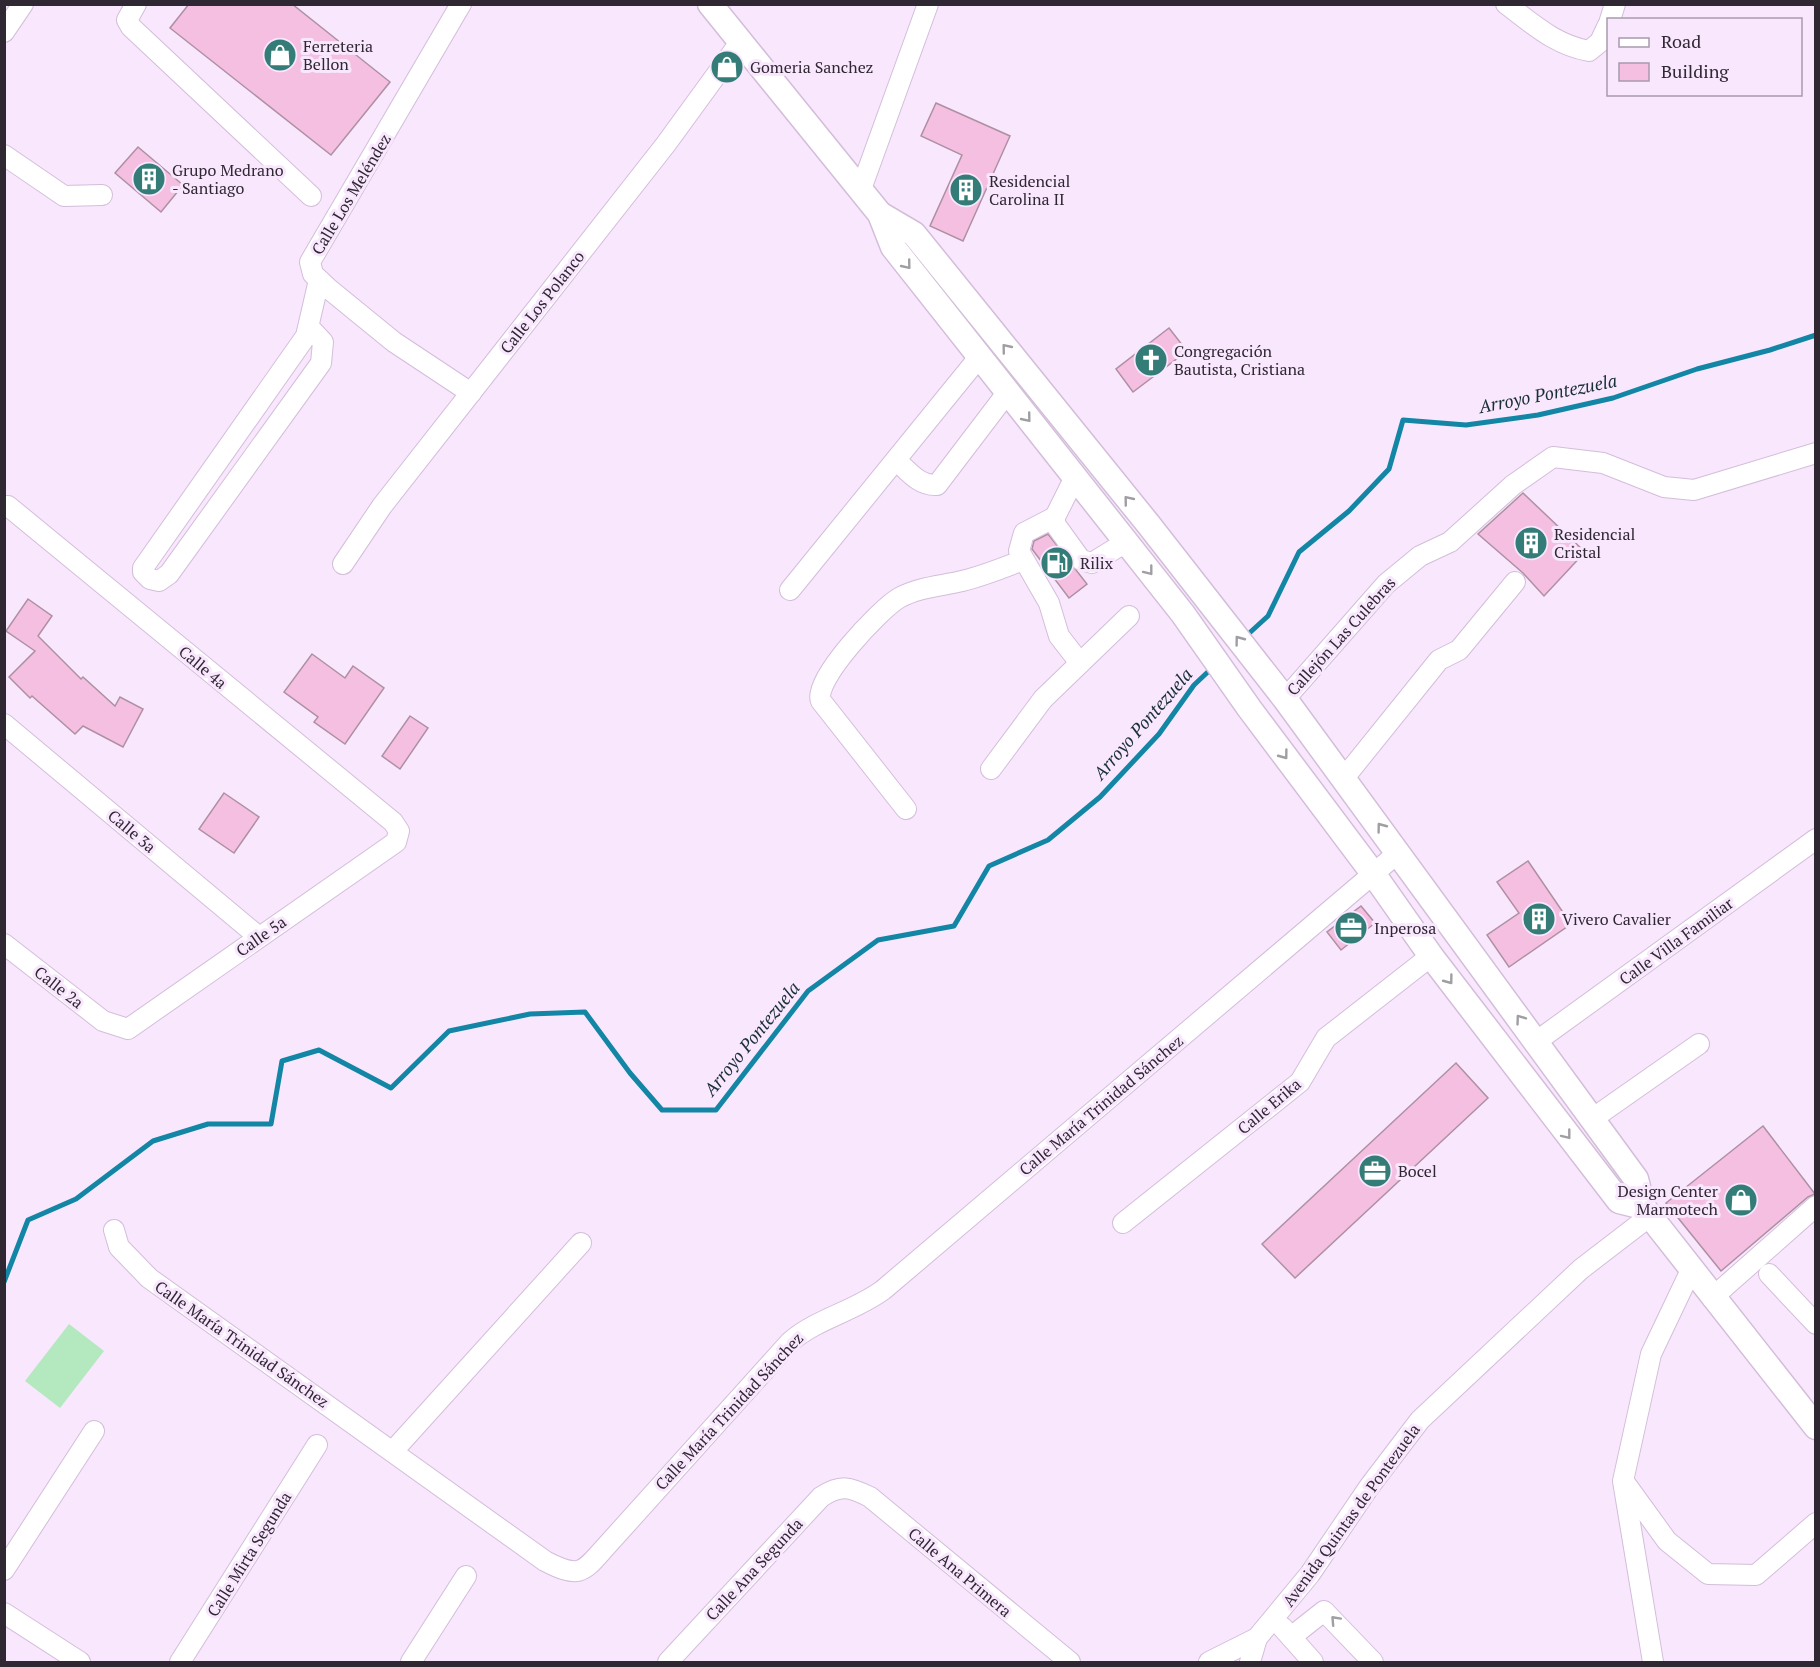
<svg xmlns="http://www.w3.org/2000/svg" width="1820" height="1667" font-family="'PT Serif',serif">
<rect width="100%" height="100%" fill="#f9e7fe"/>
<polygon fill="#b4e8bf" points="69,1324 104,1351 60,1408 25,1381"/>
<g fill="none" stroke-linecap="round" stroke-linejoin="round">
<g stroke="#1286a4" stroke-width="5">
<polyline points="1245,637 1268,616 1299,552 1349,511 1389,469 1403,420 1466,425 1538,415 1613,398 1697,369 1770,350 1816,335"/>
<polyline points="4,1282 28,1220 76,1199 153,1141 208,1124 271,1124 282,1061 319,1050 391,1088 449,1031 530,1014 585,1012 630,1073 662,1110 716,1110 808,991 878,940 954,926 989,866 1048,840 1100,797 1159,734 1194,685 1212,668"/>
</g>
</g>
<g fill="#f5bfe2" stroke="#ae90a3" stroke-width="1.5">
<polygon points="189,4 292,4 390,82 331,155 170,28"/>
<polygon points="936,103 1010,136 963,241 930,226 962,155 921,136"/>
<polygon points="138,147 183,185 161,212 115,173"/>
<polygon points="1169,328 1187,351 1133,392 1116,369"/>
<polygon points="1523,493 1585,552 1544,596 1523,573 1478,534"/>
<polygon points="1048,534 1087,584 1069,598 1032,549 1034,541"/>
<polygon points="28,599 52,616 38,636 81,679 83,677 115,706 120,697 143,709 123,747 83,726 75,734 32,696 30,698 9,677 35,651 6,631"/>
<polygon points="312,654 345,678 353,666 384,688 345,744 314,722 318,717 284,692"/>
<polygon points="410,716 428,728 400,769 382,756"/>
<polygon points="224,793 259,817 234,853 199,829"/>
<polygon points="1528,861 1571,924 1509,967 1487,935 1519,913 1497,882"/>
<polygon points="1361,906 1375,923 1341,950 1327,932"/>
<polygon points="1456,1063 1488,1098 1295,1278 1262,1244"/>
<polygon points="1763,1126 1815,1194 1808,1197 1721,1271 1666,1203"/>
</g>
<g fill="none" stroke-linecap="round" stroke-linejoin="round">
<defs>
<g id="minor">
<polyline points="136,4 127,20 131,27 311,196"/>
<polyline points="461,4 310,262 313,274 329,289 394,342 471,393"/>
<path d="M 1506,4 C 1533,24 1555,45 1589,51 L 1600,42 L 1608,25"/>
<polyline points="1610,20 1615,4"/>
<polyline points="4,32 23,4"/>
<polyline points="4,155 64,196 102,195"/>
<polyline points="861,189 928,4"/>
<polyline points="309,327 323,342 321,363 169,574 159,581 150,579 143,572 143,568 306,336 319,280"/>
<path d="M 896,460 C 908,471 919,486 937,485 L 1007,393"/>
<polyline points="1075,477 1055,517 1055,524 1081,560 1092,563 1126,542"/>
<polyline points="4,506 8,506 393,822 399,831 396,842 128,1029 103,1021 4,944"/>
<polyline points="1055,517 1024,533 1019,551 1049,603 1059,636 1080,663"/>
<polyline points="343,564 382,506 666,144 741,41"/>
<polyline points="790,590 980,356"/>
<polyline points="1285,699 1386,584 1420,556 1450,542 1513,485 1553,457 1603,463 1664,487 1694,490 1816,453"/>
<polyline points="4,724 259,937"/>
<polyline points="991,769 1043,699 1129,616"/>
<polyline points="1344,778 1439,660 1459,650 1515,582"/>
<path d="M 906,809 L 821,701 C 811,682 881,608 899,598 C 918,587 942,586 962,581 C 983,576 1003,568 1023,560"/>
<polyline points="1537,1041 1816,839"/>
<polyline points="1592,1119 1699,1044"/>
<polyline points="1123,1223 1300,1082 1326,1038 1431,956"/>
<path d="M 114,1230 L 119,1247 L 149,1278 L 545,1561 C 583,1581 584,1570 610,1542 L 790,1342 C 818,1318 853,1312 883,1290 L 1399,852"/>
<polyline points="1769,1274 1816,1324"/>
<polyline points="1712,1298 1816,1206"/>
<polyline points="393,1451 581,1243"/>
<polyline points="1625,1483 1667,1541 1708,1574 1756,1575 1816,1523"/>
<polyline points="4,1570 94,1431"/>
<polyline points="4,1613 80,1662"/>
<polyline points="1282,1627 1313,1662"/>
<polyline points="1291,1637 1324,1611 1373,1662"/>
<polyline points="180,1662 317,1445"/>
<polyline points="411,1662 466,1576"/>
<path d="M 668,1662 L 821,1497 C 841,1484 850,1487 870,1497 L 1070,1662"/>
<polyline points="1209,1662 1257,1638 1310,1574 1369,1487 1420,1420 1581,1269 1650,1216"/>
<polyline points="1250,1662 1257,1638"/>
<polyline points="1653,1662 1623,1481 1651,1354 1691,1270"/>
</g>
<g id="major">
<polyline points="710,4 880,214 893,247 1183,614 1249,708 1372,872 1431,956 1619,1201 1643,1207"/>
<polyline points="880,214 914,234 1149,525 1285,699 1636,1179 1643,1207 1816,1427"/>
</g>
</defs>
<use href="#minor" stroke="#d3bed9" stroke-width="22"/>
<use href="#major" stroke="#d3bed9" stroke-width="27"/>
<use href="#minor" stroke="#fff" stroke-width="20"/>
<use href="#major" stroke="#fff" stroke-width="24"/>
</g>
<defs><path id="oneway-chevron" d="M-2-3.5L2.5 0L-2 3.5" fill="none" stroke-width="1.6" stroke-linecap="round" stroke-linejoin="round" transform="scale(1.5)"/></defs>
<g stroke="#a19ea3">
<use href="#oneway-chevron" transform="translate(907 265) rotate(51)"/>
<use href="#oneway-chevron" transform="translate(1006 348) rotate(-129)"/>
<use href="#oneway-chevron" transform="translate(1027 418) rotate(51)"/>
<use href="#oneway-chevron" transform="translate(1128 500) rotate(-129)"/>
<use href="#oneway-chevron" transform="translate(1149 571) rotate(52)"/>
<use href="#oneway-chevron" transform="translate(1239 640) rotate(-127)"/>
<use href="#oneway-chevron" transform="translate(1284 755) rotate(53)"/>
<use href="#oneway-chevron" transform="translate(1381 827) rotate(-127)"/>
<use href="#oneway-chevron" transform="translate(1449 980) rotate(53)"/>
<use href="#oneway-chevron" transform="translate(1520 1019) rotate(-126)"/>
<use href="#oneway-chevron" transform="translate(1567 1135) rotate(52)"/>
<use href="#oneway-chevron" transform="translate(1335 1620) rotate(-133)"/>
</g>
<defs>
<symbol id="shop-disc" viewBox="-11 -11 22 22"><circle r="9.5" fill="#347c77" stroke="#f9e7fe"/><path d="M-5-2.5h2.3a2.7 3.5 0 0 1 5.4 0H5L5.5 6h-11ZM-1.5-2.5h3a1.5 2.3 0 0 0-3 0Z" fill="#fff"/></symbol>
<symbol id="building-disc" viewBox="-11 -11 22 22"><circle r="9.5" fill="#347c77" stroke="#f9e7fe"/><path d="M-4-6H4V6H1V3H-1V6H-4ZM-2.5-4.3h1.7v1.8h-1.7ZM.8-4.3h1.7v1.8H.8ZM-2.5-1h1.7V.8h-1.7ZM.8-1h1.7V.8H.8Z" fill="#fff"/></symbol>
<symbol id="church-disc" viewBox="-11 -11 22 22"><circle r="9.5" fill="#347c77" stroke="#f9e7fe"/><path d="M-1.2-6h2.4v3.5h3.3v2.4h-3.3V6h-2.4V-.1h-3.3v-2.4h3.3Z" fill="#fff"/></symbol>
<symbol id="fuel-disc" viewBox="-11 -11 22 22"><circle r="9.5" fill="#347c77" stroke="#f9e7fe"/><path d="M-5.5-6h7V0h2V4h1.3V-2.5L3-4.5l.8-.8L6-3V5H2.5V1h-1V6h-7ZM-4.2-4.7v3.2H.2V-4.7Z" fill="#fff"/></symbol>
<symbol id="office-disc" viewBox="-11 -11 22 22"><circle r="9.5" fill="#347c77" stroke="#f9e7fe"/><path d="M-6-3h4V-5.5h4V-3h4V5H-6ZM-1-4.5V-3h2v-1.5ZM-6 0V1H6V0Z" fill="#fff"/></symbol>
</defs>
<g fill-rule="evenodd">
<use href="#shop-disc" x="261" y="36" width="38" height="38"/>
<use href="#shop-disc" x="708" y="48" width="38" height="38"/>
<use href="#building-disc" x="130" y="160" width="38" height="38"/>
<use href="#building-disc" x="947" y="171" width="38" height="38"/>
<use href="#church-disc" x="1132" y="341" width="38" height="38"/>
<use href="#building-disc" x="1512" y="524" width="38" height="38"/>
<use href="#fuel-disc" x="1038" y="544" width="38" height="38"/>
<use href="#building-disc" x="1520" y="900" width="38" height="38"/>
<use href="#office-disc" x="1332" y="909" width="38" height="38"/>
<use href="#office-disc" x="1356" y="1152" width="38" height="38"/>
<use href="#shop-disc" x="1722" y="1181" width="38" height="38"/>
</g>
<g text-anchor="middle" stroke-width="6" stroke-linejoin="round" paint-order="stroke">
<g font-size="16" fill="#2f2732" stroke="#f9e7fe" text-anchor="start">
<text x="303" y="52">Ferreteria<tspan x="303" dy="18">Bellon</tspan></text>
<text x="750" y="73">Gomeria Sanchez</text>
<text x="172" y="176">Grupo Medrano<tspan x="172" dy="18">- Santiago</tspan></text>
<text x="989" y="187">Residencial<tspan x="989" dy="18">Carolina II</tspan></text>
<text x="1174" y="357">Congregación<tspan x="1174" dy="18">Bautista, Cristiana</tspan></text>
<text x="1554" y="540">Residencial<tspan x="1554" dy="18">Cristal</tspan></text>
<text x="1080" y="569">Rilix</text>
<text x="1562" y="925">Vivero Cavalier</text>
<text x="1374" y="934">Inperosa</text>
<text x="1398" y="1177">Bocel</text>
<text x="1718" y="1197" text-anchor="end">Design Center<tspan x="1718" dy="18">Marmotech</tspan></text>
</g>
<g font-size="16" fill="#2f2732" stroke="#f9e7fe">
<text transform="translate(351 194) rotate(-59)" y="6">Calle Los Meléndez</text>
<text transform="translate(542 302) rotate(-52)" y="6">Calle Los Polanco</text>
<text transform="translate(1341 636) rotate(-48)" y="6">Callejón Las Culebras</text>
<text transform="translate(203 667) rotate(40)" y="6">Calle 4a</text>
<text transform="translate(132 831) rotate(40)" y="6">Calle 3a</text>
<text transform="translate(261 936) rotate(-35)" y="6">Calle 5a</text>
<text transform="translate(1676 941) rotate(-36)" y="6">Calle Villa Familiar</text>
<text transform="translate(59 987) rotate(38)" y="6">Calle 2a</text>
<text transform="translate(1101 1105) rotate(-40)" y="6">Calle María Trinidad Sánchez</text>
<text transform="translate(1269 1106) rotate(-40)" y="6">Calle Erika</text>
<text transform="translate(242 1344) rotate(35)" y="6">Calle María Trinidad Sánchez</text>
<text transform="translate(729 1411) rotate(-47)" y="6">Calle María Trinidad Sánchez</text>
<text transform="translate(1351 1515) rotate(-54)" y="6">Avenida Quintas de Pontezuela</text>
<text transform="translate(249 1554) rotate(-58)" y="6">Calle Mirta Segunda</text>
<text transform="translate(754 1569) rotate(-47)" y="6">Calle Ana Segunda</text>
<text transform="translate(960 1572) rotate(40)" y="6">Calle Ana Primera</text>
</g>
<g font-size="18" font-style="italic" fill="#192f37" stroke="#f9e7fe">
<text transform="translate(1548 394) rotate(-11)" y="6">Arroyo Pontezuela</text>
<text transform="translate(1143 724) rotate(-49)" y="6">Arroyo Pontezuela</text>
<text transform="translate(752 1039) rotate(-51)" y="6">Arroyo Pontezuela</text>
</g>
</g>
<rect width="1820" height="1667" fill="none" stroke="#2f2732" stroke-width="12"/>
<rect x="1607" y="18" width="195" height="78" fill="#f9e7fe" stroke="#a89aac" stroke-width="1.5"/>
<rect x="1619" y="38" width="30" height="9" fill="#ffffff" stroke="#a89aac" stroke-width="1.5"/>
<text x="1661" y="48" font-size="18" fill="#2f2732">Road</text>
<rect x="1619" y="63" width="30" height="18" fill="#f5bfe2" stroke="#a89aac" stroke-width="1.5"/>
<text x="1661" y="78" font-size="18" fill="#2f2732">Building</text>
</svg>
